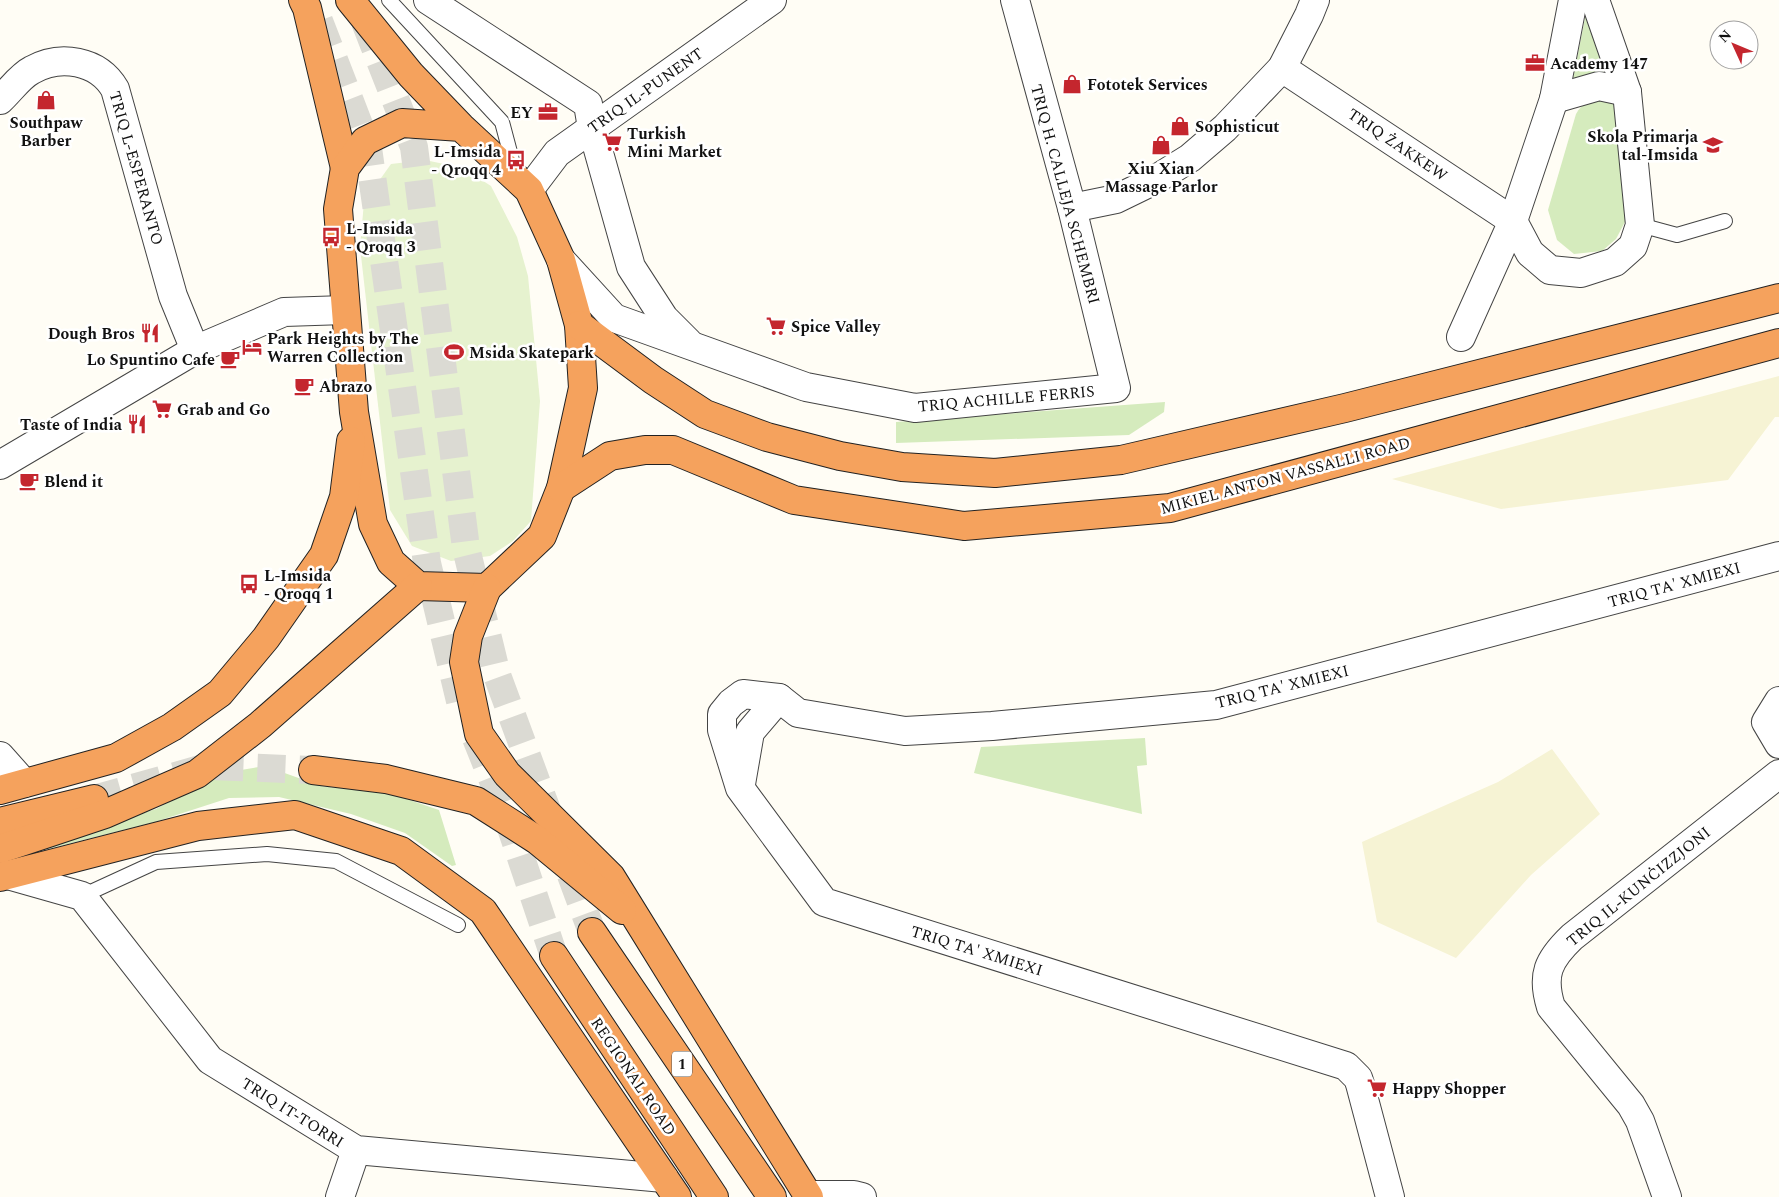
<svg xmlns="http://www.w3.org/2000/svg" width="1779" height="1197" font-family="Spectral,serif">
<rect width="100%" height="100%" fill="#fffdf5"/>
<g fill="#f6f3d4">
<polygon points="1779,376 1779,417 1775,417 1728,480 1501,509 1392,479"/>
<polygon points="1552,749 1600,814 1531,875 1456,958 1377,922 1362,842 1498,782"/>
</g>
<g fill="#d5ebbd">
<polygon points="1587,8 1606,79 1573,78"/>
<path d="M 1600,101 L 1611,103 L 1620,109 L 1626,220 L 1616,239 L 1602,251 L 1574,254 L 1557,240 L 1548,210 L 1576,114 C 1582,103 1589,102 1600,101 Z"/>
<polygon points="1165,402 1164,412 1129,435 896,443 896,422"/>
<polygon points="1145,738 1147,765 1137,766 1142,814 974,773 981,747"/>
<polygon points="265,766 321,786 392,794 439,810 456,865 452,866 405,833 351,814 279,797 229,798 155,822 0,861 0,856 156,809 223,773"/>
</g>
<polygon fill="#e6f2cf" points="425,160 463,168 491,186 517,237 528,276 540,401 531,521 513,541 490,556 451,561 412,546 390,510 360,247 364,202 391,164"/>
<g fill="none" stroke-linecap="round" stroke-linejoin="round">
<g stroke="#dbdad3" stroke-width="28" stroke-dasharray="28 14" stroke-linecap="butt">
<polyline points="319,21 368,148 427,563 460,701"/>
<polyline points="365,22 414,147 466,548 497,675 592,932"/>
<polyline points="476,738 506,813 554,956"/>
<polyline points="94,799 211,766 313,770"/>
</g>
<defs>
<g id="lane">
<polyline points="389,0 502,122 515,171"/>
<polyline points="1640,225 1677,235 1725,221"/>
<polyline points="82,896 156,862 267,854 336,861 458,925"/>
</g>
<g id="street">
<polyline points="428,0 588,104 592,128 631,267 664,318 688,342"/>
<polyline points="1282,68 1513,221 1530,253 1550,270 1581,273 1615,262 1633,246 1640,225 1627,92 1595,0"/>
<polyline points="1554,99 1599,86 1627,92"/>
<path d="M 0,100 C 10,91 20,76 32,70 C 60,54 98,60 115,89 L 173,296 L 195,350"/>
<polyline points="529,190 557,153 772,0"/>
<polyline points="1072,208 1116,199 1153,181 1190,158 1225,128 1282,68 1309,15 1315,0"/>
<polyline points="561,260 614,318 806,387 915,408 1116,388 1072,208 1015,0"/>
<polyline points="1461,337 1513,221 1554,99 1573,0"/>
<polyline points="0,465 195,350 284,312 345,310"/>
<polyline points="1779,701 1766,722 1779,744"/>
<polyline points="0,756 24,783"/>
<polyline points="741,784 750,732 779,698"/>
<polyline points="8,875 82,896 210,1060 356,1150 664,1178"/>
<polyline points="808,1195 854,1195 862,1197"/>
<polyline points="340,1197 356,1150"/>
<polyline points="1390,1197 1360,1084 1358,1078 1346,1066 824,902 740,788 722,730 722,714 731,703 743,694 779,698 798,713 905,731 992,726 1216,705 1779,556"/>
<path d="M 1667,1197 L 1640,1121 L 1631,1105 L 1551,1007 C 1541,975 1548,960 1572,937 L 1779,774"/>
</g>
<g id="highway">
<polyline points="303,0 307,8 345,168"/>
<polyline points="350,0 411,75 461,127 529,190 561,260 579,325 583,388 561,488 542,536 487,588 418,586 391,562 373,524 354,412 338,209 345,168 365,141 402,123 461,127"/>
<polyline points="579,325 653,380 705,414 767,437 840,456 902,467 995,473 1121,460 1345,408 1779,298"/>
<polyline points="561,488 610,456 645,450 673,450 794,500 964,526 1170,508 1779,343"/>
<polyline points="487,588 468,636 464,662 479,734 507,774 611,877 809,1197"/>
<polyline points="313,770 386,779 476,801 537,840 622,910"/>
<polyline points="0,790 116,758 172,727 220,693 266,638 324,555 344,497 351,441"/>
<polyline points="0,822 94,799"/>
<polyline points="0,849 105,814 197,774 260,725 418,586"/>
<polyline points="0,877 198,826 295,815 401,851 483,911 677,1197"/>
<polyline points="592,932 772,1197"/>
<polyline points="554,956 714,1197"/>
</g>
</defs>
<use href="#lane" stroke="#444" stroke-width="16"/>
<use href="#street" stroke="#444" stroke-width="30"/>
<use href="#highway" stroke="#222" stroke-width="30"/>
<use href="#lane" stroke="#fff" stroke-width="14"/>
<use href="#street" stroke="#fff" stroke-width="28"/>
<use href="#highway" stroke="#f5a25d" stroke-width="28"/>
</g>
<defs>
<symbol id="office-bare" viewBox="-9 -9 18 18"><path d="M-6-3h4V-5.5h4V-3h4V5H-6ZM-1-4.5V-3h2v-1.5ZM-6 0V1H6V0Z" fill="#c4262e" stroke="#fff" stroke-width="2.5" paint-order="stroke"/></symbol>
<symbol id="shop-bare" viewBox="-9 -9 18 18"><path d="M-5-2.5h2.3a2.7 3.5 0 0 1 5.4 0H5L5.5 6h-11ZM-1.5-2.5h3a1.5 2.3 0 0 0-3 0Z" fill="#c4262e" stroke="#fff" stroke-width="2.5" paint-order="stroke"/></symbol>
<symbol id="supermarket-bare" viewBox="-9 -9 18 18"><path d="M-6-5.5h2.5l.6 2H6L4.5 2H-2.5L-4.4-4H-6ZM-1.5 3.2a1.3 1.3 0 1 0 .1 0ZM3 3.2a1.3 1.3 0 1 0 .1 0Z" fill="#c4262e" stroke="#fff" stroke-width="2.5" paint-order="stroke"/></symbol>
<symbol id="school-bare" viewBox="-9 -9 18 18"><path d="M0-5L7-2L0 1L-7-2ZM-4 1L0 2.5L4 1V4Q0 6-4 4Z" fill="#c4262e" stroke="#fff" stroke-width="2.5" paint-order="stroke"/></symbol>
<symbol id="bus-bare" viewBox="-9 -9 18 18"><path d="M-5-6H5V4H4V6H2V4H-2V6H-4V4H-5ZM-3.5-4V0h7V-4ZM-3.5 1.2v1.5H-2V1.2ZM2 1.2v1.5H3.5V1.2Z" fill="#c4262e" stroke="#fff" stroke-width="2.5" paint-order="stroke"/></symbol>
<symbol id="restaurant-bare" viewBox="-9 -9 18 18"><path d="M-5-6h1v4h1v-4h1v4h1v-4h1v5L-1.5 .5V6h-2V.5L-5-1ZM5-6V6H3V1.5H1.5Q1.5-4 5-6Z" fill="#c4262e" stroke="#fff" stroke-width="2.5" paint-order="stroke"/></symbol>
<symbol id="hotel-bare" viewBox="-9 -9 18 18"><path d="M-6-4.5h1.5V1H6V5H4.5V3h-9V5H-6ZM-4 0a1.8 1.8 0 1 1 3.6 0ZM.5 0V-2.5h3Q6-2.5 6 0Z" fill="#c4262e" stroke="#fff" stroke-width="2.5" paint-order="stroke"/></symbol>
<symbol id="stadium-bare" viewBox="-9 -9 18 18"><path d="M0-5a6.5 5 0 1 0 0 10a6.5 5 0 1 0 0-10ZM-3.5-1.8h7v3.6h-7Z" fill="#c4262e" stroke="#fff" stroke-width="2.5" paint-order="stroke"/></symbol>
<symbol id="cafe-bare" viewBox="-9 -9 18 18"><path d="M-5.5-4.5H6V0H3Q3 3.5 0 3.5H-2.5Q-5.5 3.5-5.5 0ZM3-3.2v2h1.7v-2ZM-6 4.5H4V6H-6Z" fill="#c4262e" stroke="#fff" stroke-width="2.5" paint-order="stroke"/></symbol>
</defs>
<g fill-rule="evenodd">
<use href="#office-bare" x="1521" y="49" width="28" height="28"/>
<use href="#shop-bare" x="1058" y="70" width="28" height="28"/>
<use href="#shop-bare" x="32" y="86" width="28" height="28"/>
<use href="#office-bare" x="534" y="98" width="28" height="28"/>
<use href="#shop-bare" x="1166" y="112" width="28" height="28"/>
<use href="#supermarket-bare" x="598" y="128" width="28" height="28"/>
<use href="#shop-bare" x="1147" y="131" width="28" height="28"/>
<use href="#school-bare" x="1699" y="131" width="28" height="28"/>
<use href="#bus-bare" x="502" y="146" width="28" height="28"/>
<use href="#bus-bare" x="317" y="223" width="28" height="28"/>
<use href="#supermarket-bare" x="762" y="312" width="28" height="28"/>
<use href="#restaurant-bare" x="136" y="319" width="28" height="28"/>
<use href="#hotel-bare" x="238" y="333" width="28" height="28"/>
<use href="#stadium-bare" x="440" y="338" width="28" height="28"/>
<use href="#cafe-bare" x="216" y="345" width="28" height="28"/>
<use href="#cafe-bare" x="290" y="372" width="28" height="28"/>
<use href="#supermarket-bare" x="148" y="395" width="28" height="28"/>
<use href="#restaurant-bare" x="123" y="410" width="28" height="28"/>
<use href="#cafe-bare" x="15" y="467" width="28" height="28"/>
<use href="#bus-bare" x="235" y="570" width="28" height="28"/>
<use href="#supermarket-bare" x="1363" y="1074" width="28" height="28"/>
</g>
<g text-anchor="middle" stroke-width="5" stroke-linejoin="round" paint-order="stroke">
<rect fill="#fff" stroke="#585858" stroke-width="1" x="672" y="1051.5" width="20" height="25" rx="4"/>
<g font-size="15" font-weight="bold" fill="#111">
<text x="682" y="1069">1</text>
</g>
<g font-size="16" font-weight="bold" fill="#111" stroke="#fff" text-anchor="start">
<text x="1550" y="69">Academy 147</text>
<text x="1087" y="90">Fototek Services</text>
<text x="533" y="118" text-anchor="end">EY</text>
<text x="46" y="128" text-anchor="middle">Southpaw<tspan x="46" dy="18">Barber</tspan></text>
<text x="1195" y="132">Sophisticut</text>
<text x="627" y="139">Turkish<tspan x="627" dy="18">Mini Market</tspan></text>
<text x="1698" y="142" text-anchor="end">Skola Primarja<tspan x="1698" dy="18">tal-Imsida</tspan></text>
<text x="501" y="157" text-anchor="end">L-Imsida<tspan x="501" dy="18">- Qroqq 4</tspan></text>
<text x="1161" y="174" text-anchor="middle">Xiu Xian<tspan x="1161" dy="18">Massage Parlor</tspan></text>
<text x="346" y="234">L-Imsida<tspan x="346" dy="18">- Qroqq 3</tspan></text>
<text x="791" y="332">Spice Valley</text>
<text x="135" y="339" text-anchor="end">Dough Bros</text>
<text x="267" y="344">Park Heights by The<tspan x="267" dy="18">Warren Collection</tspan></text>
<text x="469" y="358">Msida Skatepark</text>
<text x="215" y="365" text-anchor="end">Lo Spuntino Cafe</text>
<text x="319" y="392">Abrazo</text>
<text x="177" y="415">Grab and Go</text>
<text x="122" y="430" text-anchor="end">Taste of India</text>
<text x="44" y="487">Blend it</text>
<text x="264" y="581">L-Imsida<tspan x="264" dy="18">- Qroqq 1</tspan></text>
<text x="1392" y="1094">Happy Shopper</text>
</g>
<g font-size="16" fill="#111" stroke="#fff">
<text transform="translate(645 90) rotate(-35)" y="6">TRIQ IL-PUNENT</text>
<text transform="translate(1398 144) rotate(34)" y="6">TRIQ ŻAKKEW</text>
<text transform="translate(137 168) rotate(74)" y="6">TRIQ L-ESPERANTO</text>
<text transform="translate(1066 194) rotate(75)" y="6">TRIQ H. CALLEJA SCHEMBRI</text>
<text transform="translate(1006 398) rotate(-5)" y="6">TRIQ ACHILLE FERRIS</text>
<text transform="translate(1285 475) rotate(-15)" y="6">MIKIEL ANTON VASSALLI ROAD</text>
<text transform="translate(1674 584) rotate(-15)" y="6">TRIQ TA' XMIEXI</text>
<text transform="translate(1282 686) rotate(-14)" y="6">TRIQ TA' XMIEXI</text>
<text transform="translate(1638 886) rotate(-39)" y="6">TRIQ IL-KUNĊIZZJONI</text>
<text transform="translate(977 950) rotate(17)" y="6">TRIQ TA' XMIEXI</text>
<text transform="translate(634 1076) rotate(56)" y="6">REGIONAL ROAD</text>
<text transform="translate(293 1112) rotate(32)" y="6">TRIQ IT-TORRI</text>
</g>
</g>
<g transform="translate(1734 45) rotate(314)"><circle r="24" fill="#ffffff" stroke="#a0a0a0"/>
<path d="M0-4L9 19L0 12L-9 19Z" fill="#c4262e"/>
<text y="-8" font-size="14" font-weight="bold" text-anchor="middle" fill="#111111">N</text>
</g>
</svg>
